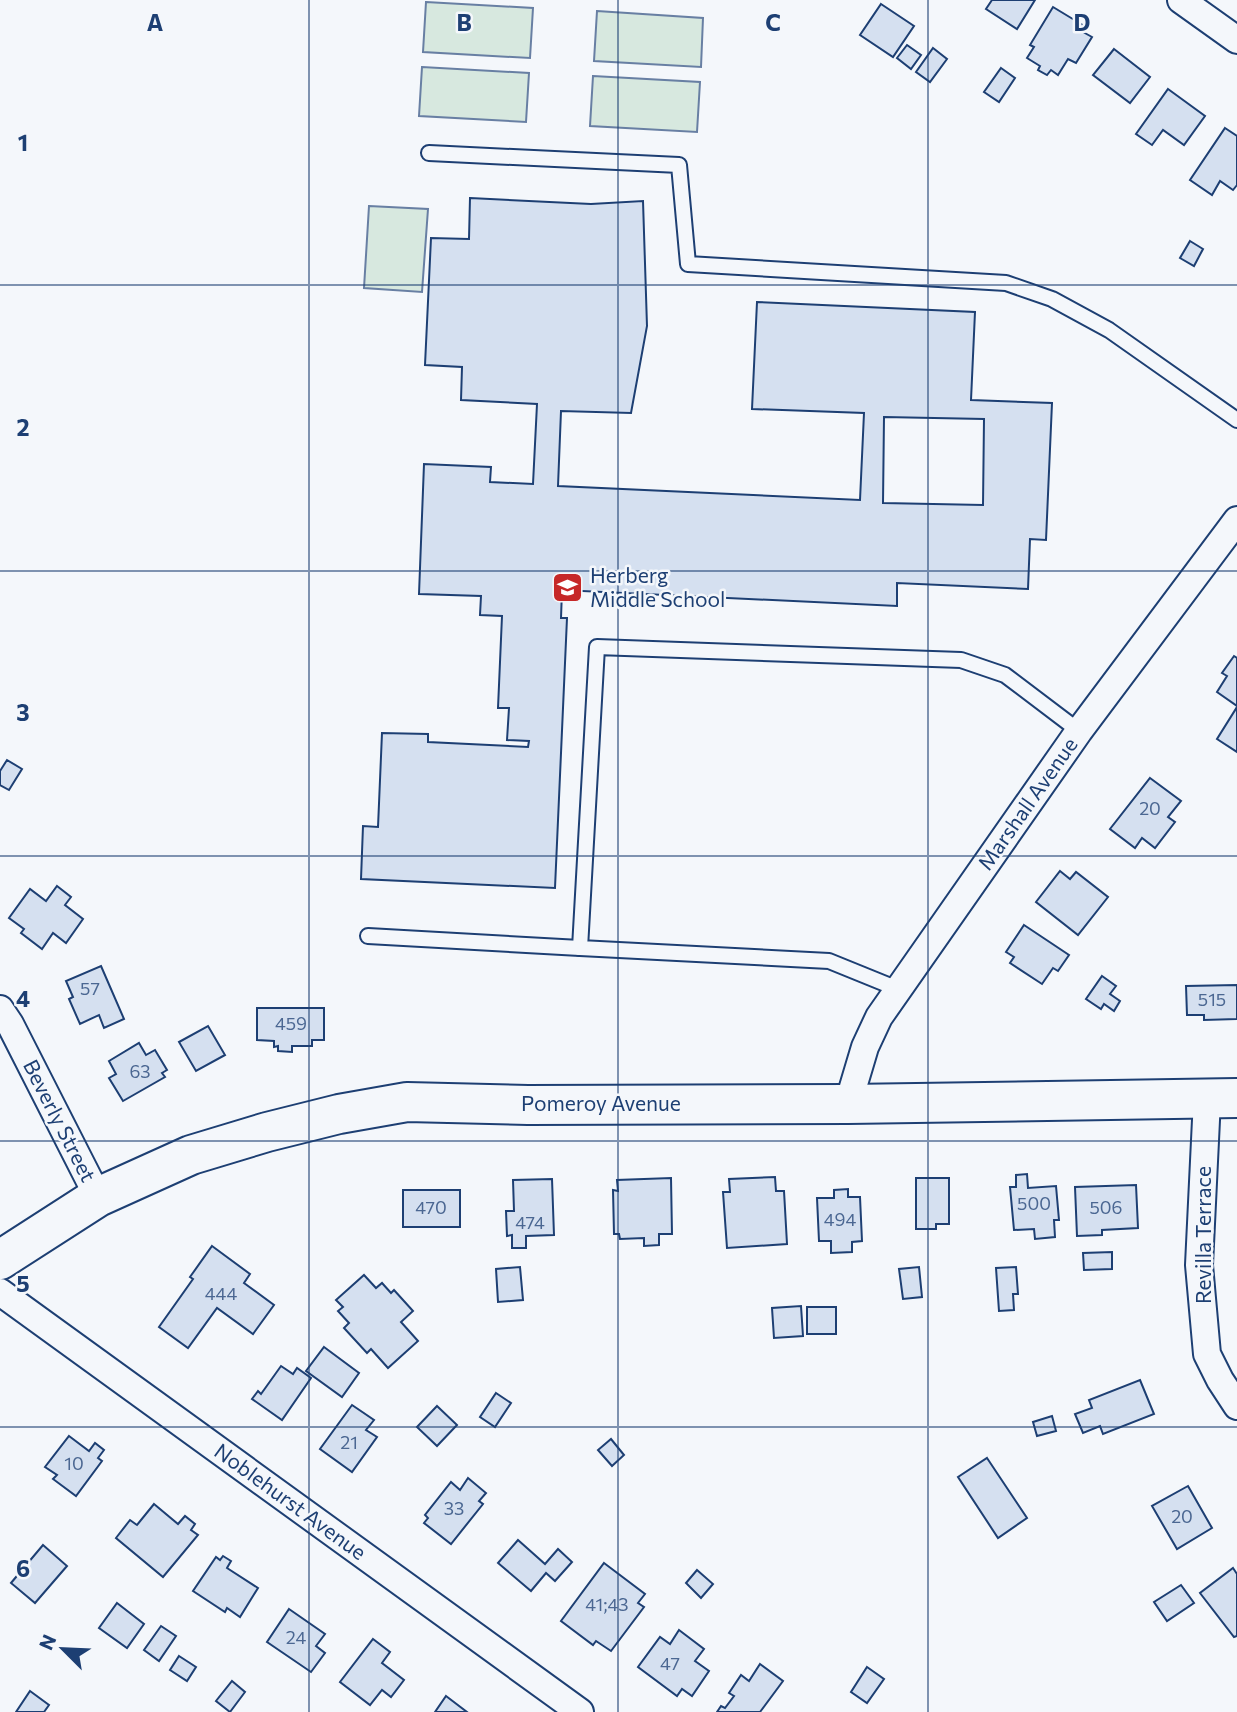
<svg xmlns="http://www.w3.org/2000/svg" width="1237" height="1712" font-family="Commissioner,sans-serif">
<rect width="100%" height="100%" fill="#f4f7fb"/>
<g fill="#d7e8df" stroke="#687fa3" stroke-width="2">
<polygon points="426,2 533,8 530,58 423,52"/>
<polygon points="597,11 703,18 701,67 594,61"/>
<polygon points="422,67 529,73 526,122 419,116"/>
<polygon points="593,76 700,82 697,132 590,126"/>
<polygon points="369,206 428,209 422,292 364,288"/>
</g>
<g fill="#d5e0f0" stroke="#1d3f73" stroke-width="2" fill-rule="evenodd">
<polygon points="992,0 1035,0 1017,29 986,9"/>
<polygon points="881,4 914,26 893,57 860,35"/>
<polygon points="1053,7 1086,27 1083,32 1092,37 1076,63 1068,59 1058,75 1051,70 1047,75 1038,70 1040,66 1027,58 1034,47 1030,45"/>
<polygon points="907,45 921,55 911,69 897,58"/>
<polygon points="933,48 947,59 930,82 916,72"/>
<polygon points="1114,49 1150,77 1130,103 1093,75"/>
<polygon points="1001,68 1015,78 999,102 984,92"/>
<polygon points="1168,89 1205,116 1184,145 1163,130 1152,145 1136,134"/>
<polygon points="1225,128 1237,136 1237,185 1233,190 1220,181 1212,195 1190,180"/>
<path d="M 470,198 L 591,204 L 643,201 L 647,326 L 631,413 L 561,411 L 558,486 L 860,500 L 864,413 L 752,409 L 757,302 L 975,312 L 971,400 L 1052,403 L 1046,540 L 1030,539 L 1028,589 L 897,583 L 897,606 L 562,590 L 561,618 L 567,618 L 555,888 L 361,879 L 363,826 L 378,827 L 382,733 L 428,734 L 428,742 L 528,747 L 529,741 L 507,740 L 509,708 L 498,708 L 502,616 L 480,615 L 481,596 L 419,594 L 424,464 L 491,467 L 490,482 L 533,484 L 537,404 L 461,400 L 462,367 L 425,365 L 431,238 L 469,239 ZM 884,417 L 984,419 L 983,505 L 883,503 Z"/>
<polygon points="1190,241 1203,249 1194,266 1180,258"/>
<polygon points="1234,656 1237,658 1237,706 1217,692 1227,676 1222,673"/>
<polygon points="1237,707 1237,752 1217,739"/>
<polygon points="7,760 22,769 9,790 0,785 0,771"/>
<polygon points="1150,778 1181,801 1168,817 1175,822 1155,848 1142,838 1135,848 1110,829"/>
<polygon points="1060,871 1070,879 1076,872 1108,897 1078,935 1036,902"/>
<polygon points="57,886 71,897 65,905 83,919 66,943 53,933 42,949 21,933 24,929 9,918 30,889 46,901"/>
<polygon points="1024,925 1069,955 1058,971 1053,968 1042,984 1010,963 1014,957 1006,952"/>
<polygon points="101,966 124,1019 104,1028 99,1015 80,1024 69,999 73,997 66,981"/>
<polygon points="1102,976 1116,986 1110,994 1120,1001 1114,1011 1104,1004 1101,1009 1086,999"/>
<polygon points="1237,985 1237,1019 1204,1020 1204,1015 1187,1015 1186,986"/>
<polygon points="257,1008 324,1008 324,1040 312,1040 312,1046 292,1046 292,1052 278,1051 278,1046 274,1047 274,1041 257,1040"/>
<polygon points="208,1026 225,1055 196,1071 179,1042"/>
<polygon points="139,1043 146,1055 155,1050 167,1070 162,1073 165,1077 123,1101 109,1078 116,1074 109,1061"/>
<polygon points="1027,1174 1028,1188 1056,1186 1059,1220 1054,1220 1055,1237 1035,1239 1034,1229 1014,1230 1010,1187 1016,1187 1016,1175"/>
<polygon points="775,1177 776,1191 784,1191 787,1244 727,1248 723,1192 730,1192 729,1179"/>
<polygon points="671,1178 672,1234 659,1234 659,1245 644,1246 644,1238 620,1239 619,1234 614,1234 613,1190 618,1191 617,1180"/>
<polygon points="916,1178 949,1178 949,1224 936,1224 936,1229 916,1229"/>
<polygon points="552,1179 554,1235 526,1236 526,1248 512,1248 512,1235 507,1236 506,1211 514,1211 513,1180"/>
<polygon points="1136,1185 1138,1228 1102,1230 1102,1235 1077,1236 1075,1187"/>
<polygon points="848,1189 848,1197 860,1197 862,1241 852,1242 852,1252 831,1253 831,1241 819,1241 817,1198 834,1198 834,1190"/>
<rect x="403" y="1190" width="57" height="37"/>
<polygon points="212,1246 250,1274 244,1283 274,1305 253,1334 217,1308 188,1348 159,1327 193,1279 190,1277"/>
<polygon points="1112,1252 1112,1269 1084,1270 1083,1253"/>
<polygon points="520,1267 523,1300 498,1302 496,1269"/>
<polygon points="919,1267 922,1297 903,1299 899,1269"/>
<polygon points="1016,1267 1018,1294 1013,1294 1014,1310 999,1311 996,1268"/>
<polygon points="364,1275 376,1288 382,1283 391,1293 394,1290 413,1311 401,1322 418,1341 388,1368 371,1349 367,1353 344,1328 349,1323 338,1311 343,1307 336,1300"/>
<polygon points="801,1306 803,1336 774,1338 772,1308"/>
<rect x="807" y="1307" width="29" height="27"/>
<polygon points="324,1347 359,1373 342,1397 306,1371"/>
<polygon points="281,1366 293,1374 297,1368 311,1378 282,1420 252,1399 258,1391 261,1394"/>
<polygon points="1140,1380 1154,1414 1103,1434 1100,1426 1083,1433 1075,1414 1092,1408 1089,1400"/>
<polygon points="496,1393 511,1403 495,1427 480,1417"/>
<polygon points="352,1405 374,1420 366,1430 377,1437 352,1472 320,1449"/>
<polygon points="437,1406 457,1425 437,1446 417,1427"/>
<polygon points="1052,1416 1056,1431 1037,1436 1033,1422"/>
<polygon points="69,1436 89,1451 95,1443 104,1450 98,1458 102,1461 76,1496 53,1479 57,1475 45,1467"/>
<polygon points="611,1439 624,1455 612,1466 598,1450"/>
<polygon points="987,1458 1027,1518 998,1538 958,1477"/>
<polygon points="468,1478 486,1493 479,1501 483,1504 451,1544 424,1523 428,1518 425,1515 451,1482 460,1490"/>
<polygon points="1188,1486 1212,1528 1177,1549 1152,1506"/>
<polygon points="154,1504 178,1524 185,1516 195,1524 191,1530 198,1535 163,1577 116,1538 130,1520 137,1525"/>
<polygon points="518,1540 545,1564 558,1549 572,1562 555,1581 546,1573 531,1591 498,1563"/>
<polygon points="43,1545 67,1566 35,1603 11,1583"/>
<polygon points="223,1556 231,1561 227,1568 258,1588 240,1617 227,1608 225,1612 193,1591 216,1557 220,1560"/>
<polygon points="604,1563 645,1594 638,1603 644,1607 611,1651 596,1641 593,1645 561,1621"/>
<polygon points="1233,1568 1237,1574 1237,1636 1234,1637 1200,1593"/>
<polygon points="697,1570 713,1584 701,1598 686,1583"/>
<polygon points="1181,1585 1194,1603 1167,1621 1154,1602"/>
<polygon points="117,1603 144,1624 127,1648 99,1628"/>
<polygon points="289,1609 325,1634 316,1646 325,1653 311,1672 267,1642"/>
<polygon points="161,1626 176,1636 159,1661 144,1650"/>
<polygon points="679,1630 704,1649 695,1661 709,1671 692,1696 682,1689 677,1696 638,1667 660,1637 670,1644"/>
<polygon points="373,1639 390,1652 382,1663 404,1680 391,1697 382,1690 370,1705 340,1682"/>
<polygon points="179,1656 196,1667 187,1681 170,1670"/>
<polygon points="760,1664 783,1681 760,1712 717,1712 721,1706 725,1708 734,1696 729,1693 741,1675 749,1681"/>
<polygon points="867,1667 884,1679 867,1703 851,1692"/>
<polygon points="232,1681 245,1692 230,1712 216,1701"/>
<polygon points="30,1691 49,1705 44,1712 16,1712"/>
<polygon points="446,1696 467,1712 435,1712"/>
</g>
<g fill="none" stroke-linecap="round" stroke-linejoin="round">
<defs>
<g id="lane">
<polyline points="429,153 679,165 688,264 1006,283 1052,299 1109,330 1237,420"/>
<polyline points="368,936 580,948"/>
<polyline points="898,989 829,961 580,948 597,647 961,660 1005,675 1079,731"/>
</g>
<g id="street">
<polyline points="1181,0 1237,40"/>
<polyline points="0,1009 10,1024 98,1197"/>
<polyline points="1207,1099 1199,1265 1207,1354 1220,1380 1237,1406"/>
<polyline points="848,1104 865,1047 879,1017 1079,731 1237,520"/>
<polyline points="0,1292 580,1712"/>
</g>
<polyline id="secondary" points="0,1260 98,1197 191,1155 267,1132 339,1114 407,1102 528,1105 848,1104 1237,1098"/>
</defs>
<use href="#lane" stroke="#1d3f73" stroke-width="18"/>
<use href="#street" stroke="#1d3f73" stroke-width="30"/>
<use href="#secondary" stroke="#1d3f73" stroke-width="42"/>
<use href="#lane" stroke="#f4f7fb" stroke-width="14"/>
<use href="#street" stroke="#f4f7fb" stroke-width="26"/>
<use href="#secondary" stroke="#f4f7fb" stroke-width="38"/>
</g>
<path fill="none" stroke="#1d3f73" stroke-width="2" stroke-opacity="0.55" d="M 309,0 L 309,1712M 618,0 L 618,1712M 928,0 L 928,1712M 0,285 L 1237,285M 0,571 L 1237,571M 0,856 L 1237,856M 0,1141 L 1237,1141M 0,1427 L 1237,1427"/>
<defs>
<symbol id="school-square" viewBox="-11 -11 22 22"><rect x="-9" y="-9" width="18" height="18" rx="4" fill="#c62828" stroke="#f4f7fb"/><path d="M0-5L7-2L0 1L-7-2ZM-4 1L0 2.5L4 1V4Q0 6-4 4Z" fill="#fff"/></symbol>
</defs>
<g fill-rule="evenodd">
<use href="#school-square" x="550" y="570" width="35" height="35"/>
</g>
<g text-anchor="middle" stroke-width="5" stroke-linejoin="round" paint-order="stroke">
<g font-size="18" fill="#4b6792">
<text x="1150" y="815">20</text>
<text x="90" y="995">57</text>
<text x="1212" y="1006">515</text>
<text x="291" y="1030">459</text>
<text x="140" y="1078">63</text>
<text x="1034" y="1210">500</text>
<text x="431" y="1214">470</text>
<text x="1106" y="1214">506</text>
<text x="840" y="1226">494</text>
<text x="530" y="1229">474</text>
<text x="221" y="1300">444</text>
<text x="349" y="1449">21</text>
<text x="74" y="1470">10</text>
<text x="454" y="1515">33</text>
<text x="1182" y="1523">20</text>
<text x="607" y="1611">41;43</text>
<text x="296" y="1644">24</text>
<text x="670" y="1670">47</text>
</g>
<g font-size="21" fill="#1d3f73" stroke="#f4f7fb" text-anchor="start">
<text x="590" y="583">Herberg<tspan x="590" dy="24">Middle School</tspan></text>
</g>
<g font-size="21" fill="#1d3f73" stroke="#f4f7fb">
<text transform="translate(1028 804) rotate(-55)" y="7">Marshall Avenue</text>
<text x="601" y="1111">Pomeroy Avenue</text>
<text transform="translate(59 1121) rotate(63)" y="7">Beverly Street</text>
<text transform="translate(1204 1235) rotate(-90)" y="7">Revilla Terrace</text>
<text transform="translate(290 1502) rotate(36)" y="7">Noblehurst Avenue</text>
</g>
</g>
<g font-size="23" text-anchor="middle" font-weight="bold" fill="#1d3f73" stroke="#f4f7fb" stroke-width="5" stroke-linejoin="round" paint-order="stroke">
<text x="155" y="31">A</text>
<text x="464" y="31">B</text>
<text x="773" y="31">C</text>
<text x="1082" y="31">D</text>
<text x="23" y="151">1</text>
<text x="23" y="436">2</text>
<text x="23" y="721">3</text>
<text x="23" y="1007">4</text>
<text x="23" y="1292">5</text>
<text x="23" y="1577">6</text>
</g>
<g transform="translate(63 1649) rotate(294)" stroke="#f4f7fb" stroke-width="5" paint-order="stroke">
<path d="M0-5L12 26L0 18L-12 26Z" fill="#1d3f73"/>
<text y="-10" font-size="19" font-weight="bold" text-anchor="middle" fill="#1d3f73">N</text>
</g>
</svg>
